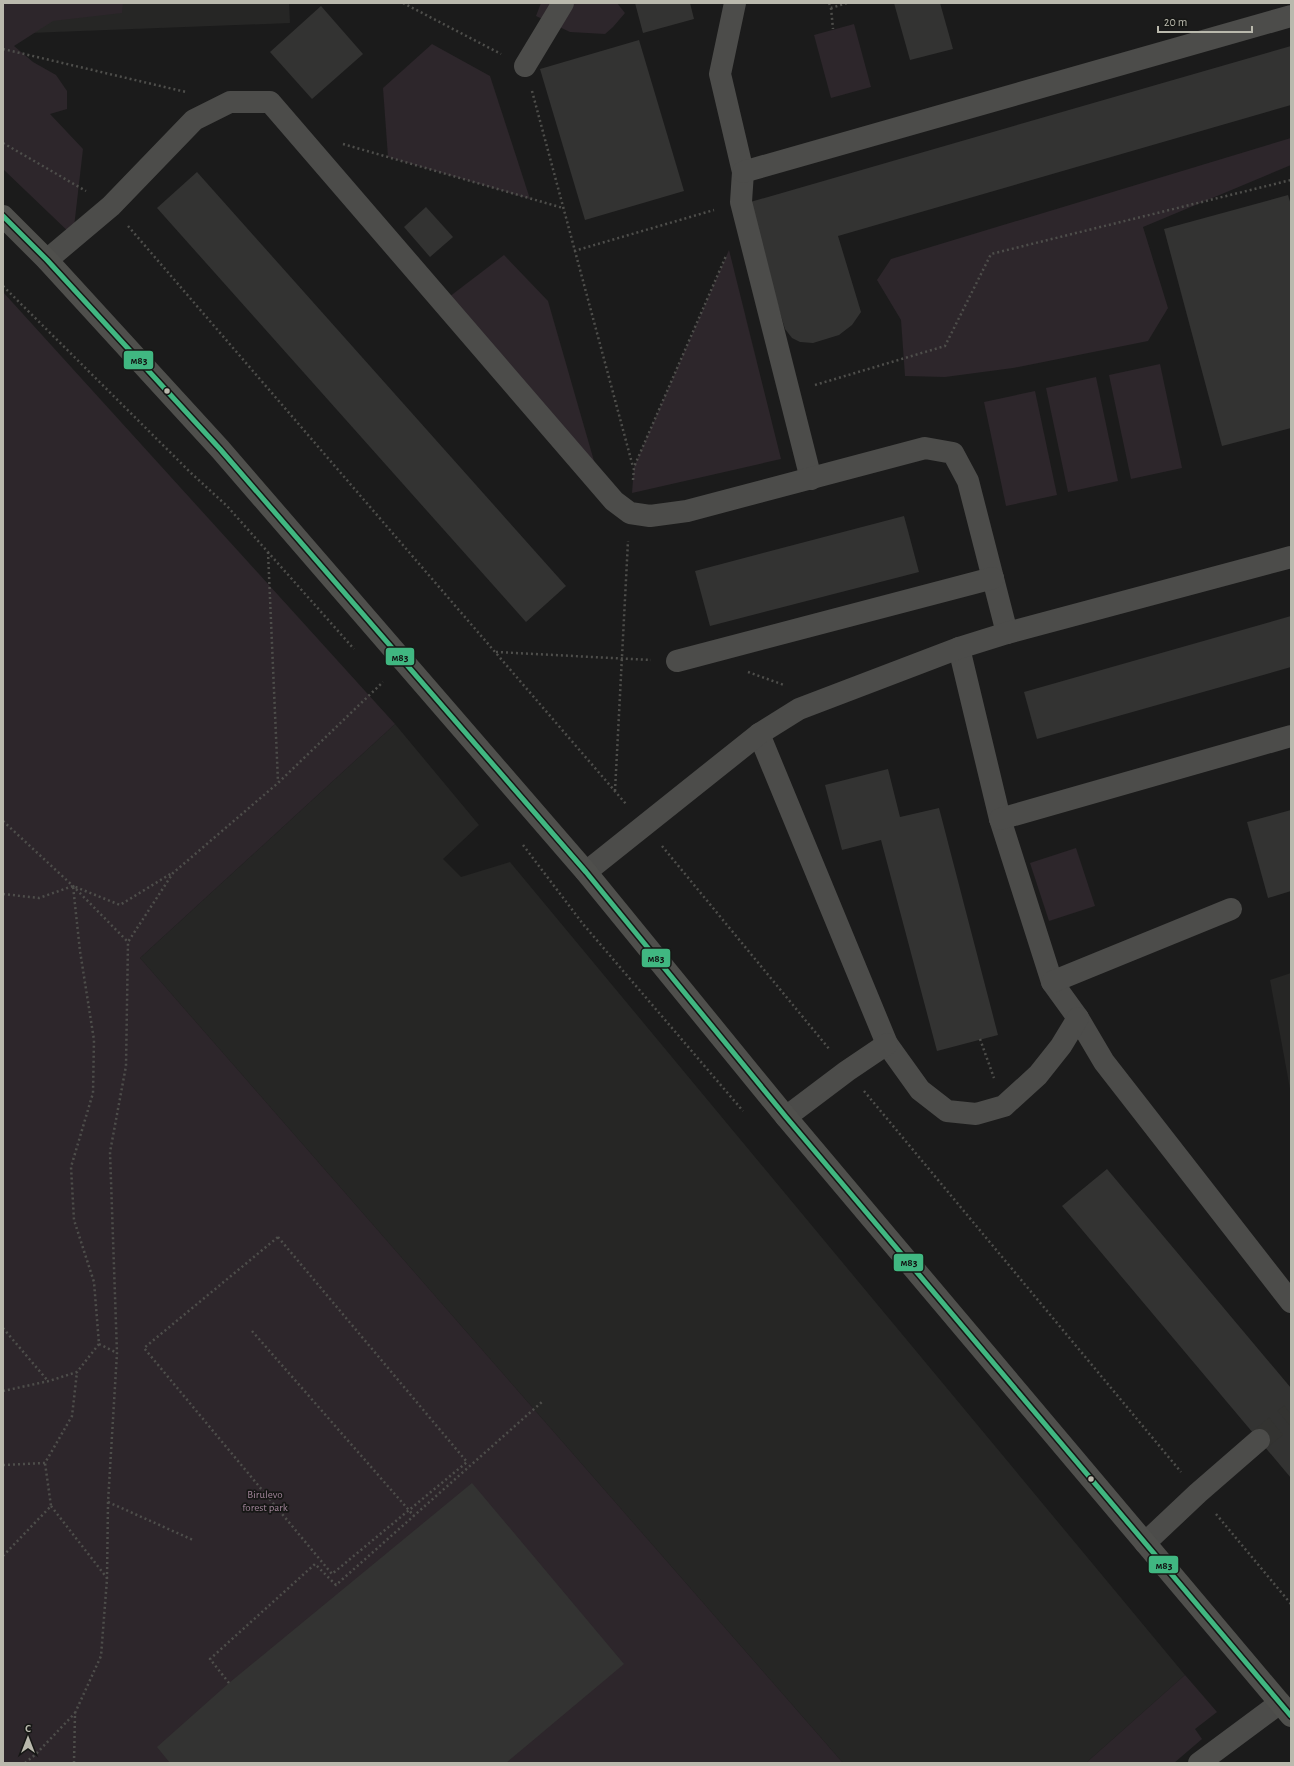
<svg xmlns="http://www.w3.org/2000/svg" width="1294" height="1766" font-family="'Alegreya Sans',sans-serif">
<rect width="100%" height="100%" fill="#1b1b1b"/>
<g fill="#262625">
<polygon points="3,3 289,3 290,23 3,34"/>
<polygon points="395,724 479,825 443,859 461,877 510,862 1185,1675 1086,1763 843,1763 140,958"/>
<polygon points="1291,973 1291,1094 1270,980"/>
</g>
<g fill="#2d262b">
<polygon points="3,3 123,3 122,13 53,21 14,46 33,62 56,75 67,91 67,109 50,114 83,149 73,236 3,169"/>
<polygon points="541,3 617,3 625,13 613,27 605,34 570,32 536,16"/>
<polygon points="854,24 871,87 831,98 814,35"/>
<polygon points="432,44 490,76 530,199 388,157 383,88"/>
<polygon points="1291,138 1291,165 1143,227 1168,308 1148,341 1013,368 945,377 905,376 901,320 877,280 891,259"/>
<polygon points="729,250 781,459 632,493 634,467"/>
<polygon points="504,255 548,301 596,468 449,297"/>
<polygon points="3,292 395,724 140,958 843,1763 3,1763"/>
<polygon points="1160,364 1182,468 1131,479 1109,375"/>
<polygon points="1096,377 1118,481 1068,492 1046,388"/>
<polygon points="1035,391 1057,495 1006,506 984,402"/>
<polygon points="1076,848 1095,906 1049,921 1030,863"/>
<polygon points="1185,1675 1217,1712 1195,1729 1202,1739 1174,1763 1086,1763"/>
</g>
<g fill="#333332">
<polygon points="635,3 690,3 694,19 643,33"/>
<polygon points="894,3 940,3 953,49 910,60"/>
<polygon points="321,6 363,54 312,99 270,52"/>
<polygon points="639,40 684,191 585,220 540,69"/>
<polygon points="1291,46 1291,105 838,236 861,312 852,325 839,335 813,343 800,342 792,338 785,329 747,203"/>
<polygon points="197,172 566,586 526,622 157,208"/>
<polygon points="1288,195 1291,205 1291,428 1222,446 1164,229"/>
<polygon points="426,207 453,237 430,257 404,227"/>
<polygon points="904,516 919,572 710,626 695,571"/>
<polygon points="1291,616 1291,667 1037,739 1024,692"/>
<polygon points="888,769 900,817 939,808 998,1035 937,1051 881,840 842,850 825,785"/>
<polygon points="1291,810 1291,891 1268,898 1247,822"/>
<polygon points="1107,1169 1291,1388 1291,1478 1062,1206"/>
<polygon points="472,1483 624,1664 506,1763 170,1763 157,1747 229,1683"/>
</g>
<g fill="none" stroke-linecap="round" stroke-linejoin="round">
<polyline stroke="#333331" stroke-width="22" stroke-dasharray="22 11" stroke-linecap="butt" points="1259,1440 1291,1414"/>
<g stroke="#4e4e4b" stroke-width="2.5" stroke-dasharray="2 3" stroke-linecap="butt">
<polyline points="403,3 501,54"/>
<polyline points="829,3 831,8 847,3"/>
<polyline points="831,8 833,29"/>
<polyline points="3,49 186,92"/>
<polyline points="532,91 633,467"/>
<polyline points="3,143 86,191"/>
<polyline points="343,144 563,208"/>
<polyline points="128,226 626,804"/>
<polyline points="574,251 714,210"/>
<polyline points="3,286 191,473 227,506 354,649"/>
<polyline points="815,385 945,346 991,254 1291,180"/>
<polyline points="633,480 634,467 726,256"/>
<polyline points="268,552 278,782"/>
<polyline points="496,652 651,660"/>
<polyline points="748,672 784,685"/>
<polyline points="615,791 628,541"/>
<polyline points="3,821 73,886 128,942"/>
<polyline points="523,845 583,924 743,1111"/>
<polyline points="662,846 830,1050"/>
<polyline points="3,894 39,898 73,886 120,905 172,873"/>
<polyline points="980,1039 994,1078"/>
<polyline points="864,1091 1181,1472"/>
<polygon points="278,1237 467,1462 332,1574 144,1348"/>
<polyline points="3,1328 48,1381"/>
<polyline points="252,1331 414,1516"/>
<polyline points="99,1344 117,1353"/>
<polyline points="3,1391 49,1381 77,1372 99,1344 94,1282 74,1220 71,1167 93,1093 94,1040 80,951 73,886"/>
<polyline points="3,1465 45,1463 72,1416 77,1372"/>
<polyline points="108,1502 193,1540"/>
<polyline points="51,1506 107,1578"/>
<polyline points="1216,1514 1291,1604"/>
<polyline points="3,1556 51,1506 45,1463"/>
<polyline points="229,1683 210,1659 315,1564 336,1585 543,1401"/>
<polyline points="25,1763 36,1754 75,1713"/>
<polyline points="74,1763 75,1713 101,1656 107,1579 108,1502 117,1353 110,1152 126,1066 128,942 173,873 278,783 383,682"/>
</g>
<g stroke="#4c4c4a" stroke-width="22">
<polyline points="735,3 720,74 743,172 741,202 811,479"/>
<polyline points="525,66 563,3"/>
<polyline points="743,172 1291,16"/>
<polyline points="47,260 111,206 194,120 230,102 270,102 614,501 630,513 650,516 687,511 925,448 953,453 968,481 1007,633"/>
<polyline points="959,648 1000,819 1052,982 1078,1018 1104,1062 1291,1302"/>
<polyline points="677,661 993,578"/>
<polyline points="759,734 887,1044 920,1090 947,1111 976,1114 1004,1106 1038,1075 1061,1046 1078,1018"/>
<polyline points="1000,819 1291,736"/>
<polyline points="586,872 759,734 799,709 959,648 1007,633 1291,557"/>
<polyline points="1052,982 1231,909"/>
<polyline points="786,1117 847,1071 887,1044"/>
<polyline points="1145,1543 1198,1493 1259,1440"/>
<polyline points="1199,1763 1280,1703"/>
</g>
<polyline stroke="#4f4f4c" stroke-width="22" points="3,216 47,260 220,449 586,872 786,1117 1291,1716"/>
<defs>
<polyline id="bus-1" points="3,216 47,260 220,449 586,872 786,1117 1291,1716"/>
</defs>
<use href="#bus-1" stroke="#161715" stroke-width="8"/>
<use href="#bus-1" stroke="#40b781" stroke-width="5"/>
</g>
<g fill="#bab9ad" stroke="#161715" stroke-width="1.5">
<circle cx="167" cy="391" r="3.5"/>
<circle cx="1091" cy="1479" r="3.5"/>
</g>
<g text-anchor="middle" stroke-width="3.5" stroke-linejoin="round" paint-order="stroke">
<g font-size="11" fill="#a3869b" stroke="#161715">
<text x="265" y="1498">Birulevo<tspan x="265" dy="13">forest park</tspan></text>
</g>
</g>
<g stroke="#161715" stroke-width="1.5">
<rect x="123" y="350" width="31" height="20" rx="4" fill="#40b781"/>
<rect x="385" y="647" width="30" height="19" rx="4" fill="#40b781"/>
<rect x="641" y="948" width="30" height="20" rx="4" fill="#40b781"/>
<rect x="893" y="1253" width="31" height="19" rx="4" fill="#40b781"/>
<rect x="1148" y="1555" width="31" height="19" rx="4" fill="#40b781"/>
</g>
<g font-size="11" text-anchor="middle" font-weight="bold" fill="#111">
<text x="139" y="364">м83</text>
<text x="400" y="661">м83</text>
<text x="656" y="962">м83</text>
<text x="909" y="1266">м83</text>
<text x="1164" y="1569">м83</text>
</g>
<rect width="1294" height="1766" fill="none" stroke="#bab9ad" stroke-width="8"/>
<g transform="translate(28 1738)" stroke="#161715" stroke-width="3" paint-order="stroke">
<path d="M0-3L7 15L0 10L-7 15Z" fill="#bab9ad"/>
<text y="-6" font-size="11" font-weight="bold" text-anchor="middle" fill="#bab9ad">С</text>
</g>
<path d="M1158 26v6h94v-6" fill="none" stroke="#bab9ad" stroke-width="2"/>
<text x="1164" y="26" font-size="12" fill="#bab9ad" stroke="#161715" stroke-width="3" paint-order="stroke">20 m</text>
</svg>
